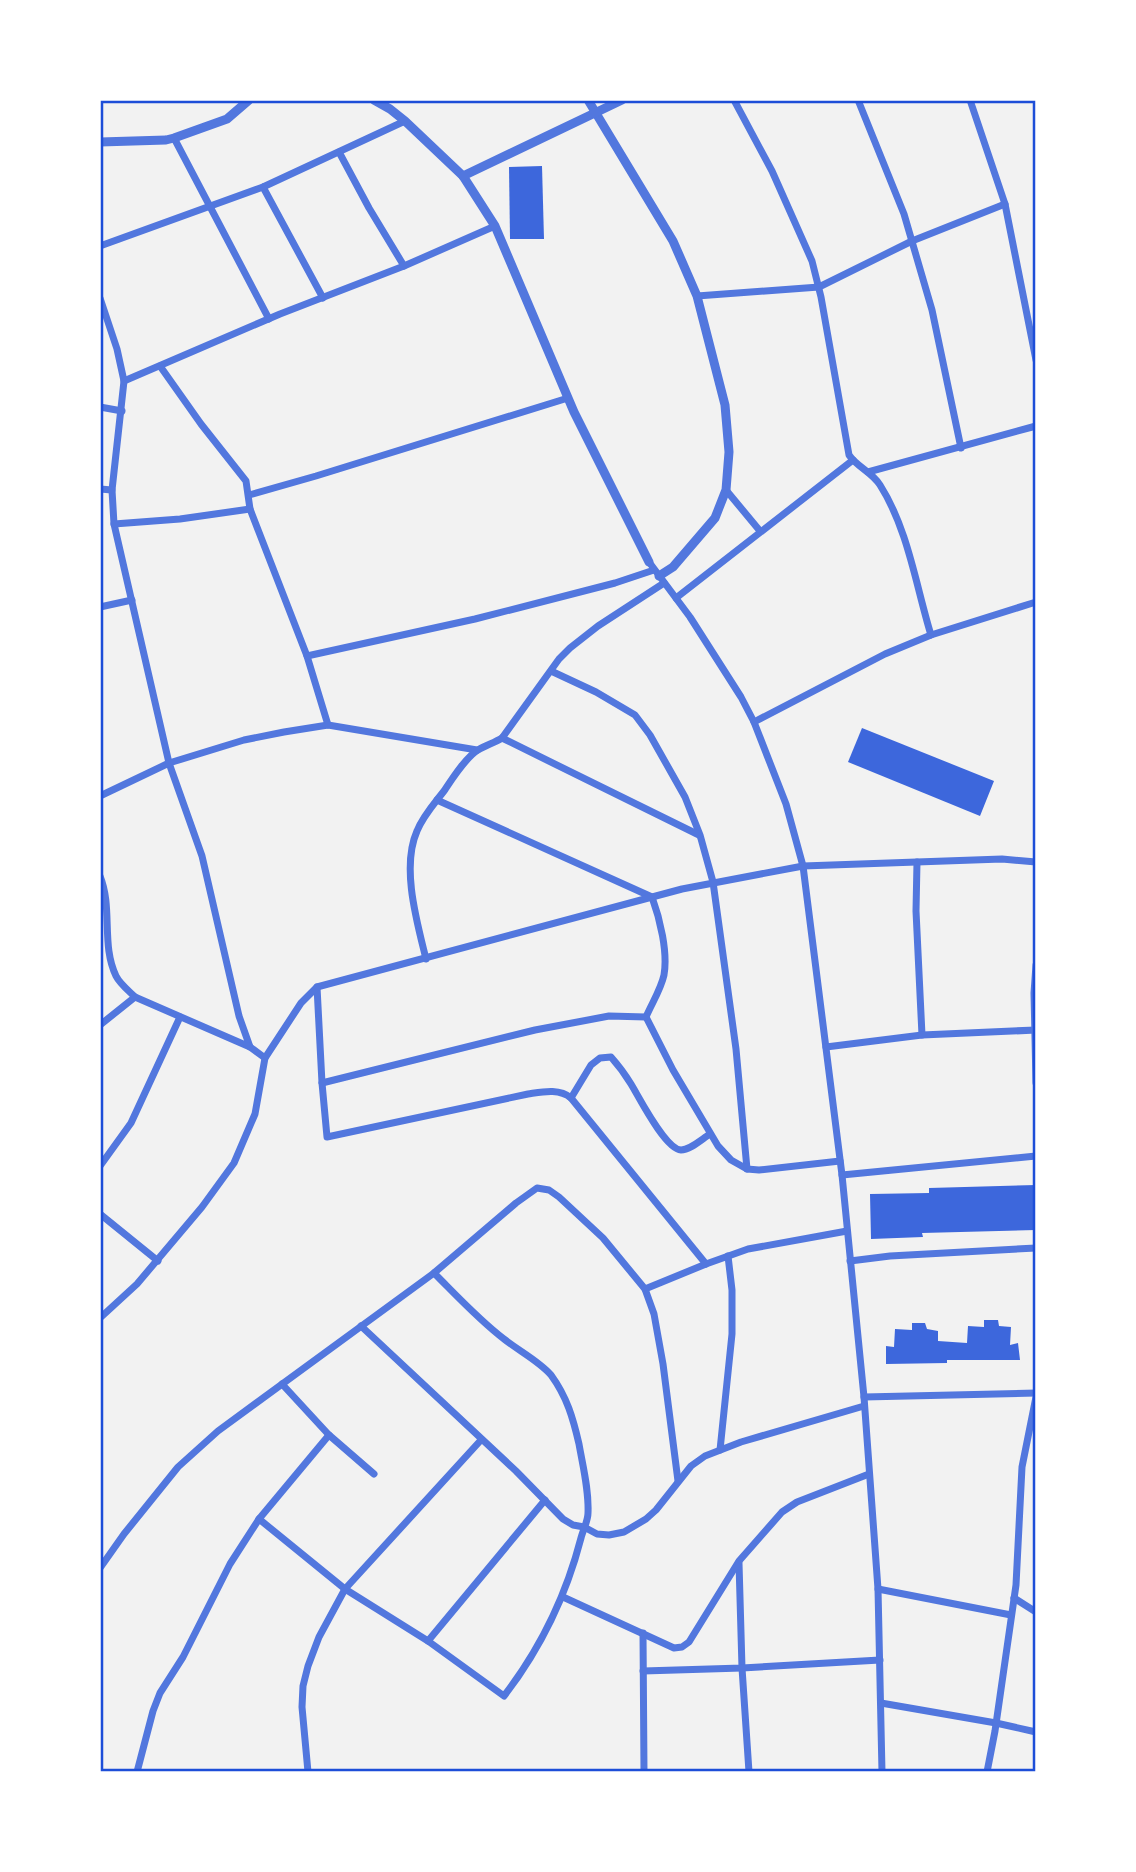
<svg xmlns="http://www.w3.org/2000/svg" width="1136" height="1872" font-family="Ubuntu,sans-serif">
<rect width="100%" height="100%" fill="#f2f2f2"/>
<g fill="#3d67dc">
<polygon points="542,166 544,239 510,239 509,167"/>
<polygon points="862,728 994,781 980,816 848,762"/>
<polygon points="1036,1185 1036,1230 922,1233 923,1237 871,1239 870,1194 929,1193 929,1188"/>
<polygon points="984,1320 998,1320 999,1326 1011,1327 1010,1345 1018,1343 1020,1360 947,1360 947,1363 886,1364 886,1346 894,1347 895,1329 912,1330 912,1323 925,1323 927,1329 938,1331 938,1341 967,1343 968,1326 984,1327"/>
</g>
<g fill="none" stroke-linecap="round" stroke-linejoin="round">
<g stroke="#5277de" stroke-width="7">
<path d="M 734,100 L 772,171 L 812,261 L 821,297 L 849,455 C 857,467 872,472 880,485 C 908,529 916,586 931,635"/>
<polyline points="858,100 904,214 932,310 961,448"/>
<polyline points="970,100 1005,204 1036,360"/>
<polyline points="174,138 269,319"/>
<polyline points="339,152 369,208 404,266"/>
<polyline points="263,187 323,298"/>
<polyline points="100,246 263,187 405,121"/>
<polyline points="697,296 819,287 912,241 1005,204"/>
<polyline points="100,298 117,349 124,381 112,490 114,524 169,763 202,856 239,1016 250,1047"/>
<polyline points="160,366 201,424 246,481 250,509 307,656 328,725"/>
<polyline points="124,381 280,314 404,266 495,226"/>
<polyline points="100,407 122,411"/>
<polyline points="868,472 1036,426"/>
<polyline points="100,489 112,490"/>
<polyline points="726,490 760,531"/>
<polyline points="249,495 316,476 568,398"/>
<polyline points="114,524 180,519 250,509"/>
<polyline points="649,562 690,617 741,697 754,722 786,804 803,866 842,1175 864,1397 878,1589 882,1772"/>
<polyline points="676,598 853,460"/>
<polyline points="100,607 132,600"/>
<polyline points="307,656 475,619 615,583 654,570"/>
<polyline points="551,671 596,692 635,715 650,735 685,797 700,835 713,882 736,1049 747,1169"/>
<polyline points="754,722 885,654 931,635 1036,602"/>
<polyline points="502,738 699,835"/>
<polyline points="100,796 169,763 244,740 284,732 328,725 477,750"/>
<path d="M 437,800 L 652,897 C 660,919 668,952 664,975 C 661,989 652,1003 646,1017 L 673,1070 L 718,1146 L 731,1160 L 747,1169 L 759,1170 L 840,1161"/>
<polyline points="917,862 916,911 922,1035"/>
<path d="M 100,876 C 113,908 101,945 116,976 C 120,984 129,991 135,997 L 250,1047 L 265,1058"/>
<path d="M 426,959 C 417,922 401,867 417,831 C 423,816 434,804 444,791 C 452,779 466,757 478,750 C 486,745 494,743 502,738 L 559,659 L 570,648 L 598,626 L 664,583"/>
<polyline points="1036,965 1034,993 1036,1083"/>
<path d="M 317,987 L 322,1083 L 327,1137 L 528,1094 C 542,1092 559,1088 571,1098 L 706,1264"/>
<polyline points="100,1025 135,997"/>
<polyline points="826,1047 922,1035 1036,1030"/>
<polyline points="322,1083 535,1030 609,1016 646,1017"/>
<path d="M 571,1098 L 591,1065 L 600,1058 L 611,1057 C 619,1066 625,1074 631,1084 C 639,1097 665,1149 681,1150 C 690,1150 702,1139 710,1134"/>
<polyline points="100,1166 131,1123 180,1017"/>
<polyline points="842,1175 1036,1156"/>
<polyline points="100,1214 158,1261"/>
<polyline points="850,1261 890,1256 1036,1248"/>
<polyline points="645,1289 706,1264 748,1249 847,1231"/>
<polyline points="100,1318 137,1284 202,1207 234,1163 255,1114 265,1058 301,1003 317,987 682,889 803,866 1002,859 1036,862"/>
<polyline points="361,1326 516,1471 563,1519 573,1525 584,1527 597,1534 609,1535 624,1532 646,1519 656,1510 691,1466 705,1456 741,1442 864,1406"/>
<polyline points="282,1384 329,1435 374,1474"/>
<polyline points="864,1397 1036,1393"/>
<polyline points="720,1450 732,1334 732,1290 728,1256"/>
<path d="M 259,1519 L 345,1589 L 428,1641 L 504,1696 C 541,1648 566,1596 581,1538 C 583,1530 588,1521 588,1513 C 589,1490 583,1467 579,1444 C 573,1418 567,1397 551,1375 C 539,1361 519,1351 504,1339 C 479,1320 457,1296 434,1273"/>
<polyline points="739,1563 742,1668 749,1772"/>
<polyline points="100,1568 124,1534 178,1467 218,1431 434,1273 516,1203 537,1188 549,1190 559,1197 603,1238 645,1289 654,1314 663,1364 678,1481"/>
<polyline points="878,1589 1011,1615"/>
<polyline points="563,1597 674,1648 682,1647 689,1642 739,1561 782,1512 797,1502 869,1474"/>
<polyline points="1014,1598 1036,1612"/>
<polyline points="643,1633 644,1772"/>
<polyline points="428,1641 545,1500"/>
<polyline points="643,1671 742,1668 880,1660"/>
<polyline points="881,1703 996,1723 1036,1732"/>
<polyline points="137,1772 153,1711 160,1693 183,1657 230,1564 259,1519 329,1435"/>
<polyline points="308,1772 302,1707 303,1686 308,1666 319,1637 345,1589 481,1440"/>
<polyline points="987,1772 995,1731 1016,1585 1022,1467 1036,1397"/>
</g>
<g stroke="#5277de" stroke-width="9">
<polyline points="374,100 390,109 405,121 463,176 495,226 574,412 649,562"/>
<polyline points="588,100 673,241 697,296 725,405 729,452 726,490 715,518 673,567 659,576"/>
<polyline points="100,142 166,140 174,138 227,119 249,100"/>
<polyline points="463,176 622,100"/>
</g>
</g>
<rect width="1136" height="1872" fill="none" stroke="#ffffff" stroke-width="203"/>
<rect x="102" y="102" width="932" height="1668" fill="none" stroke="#1d4ed8" stroke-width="2.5"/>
</svg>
